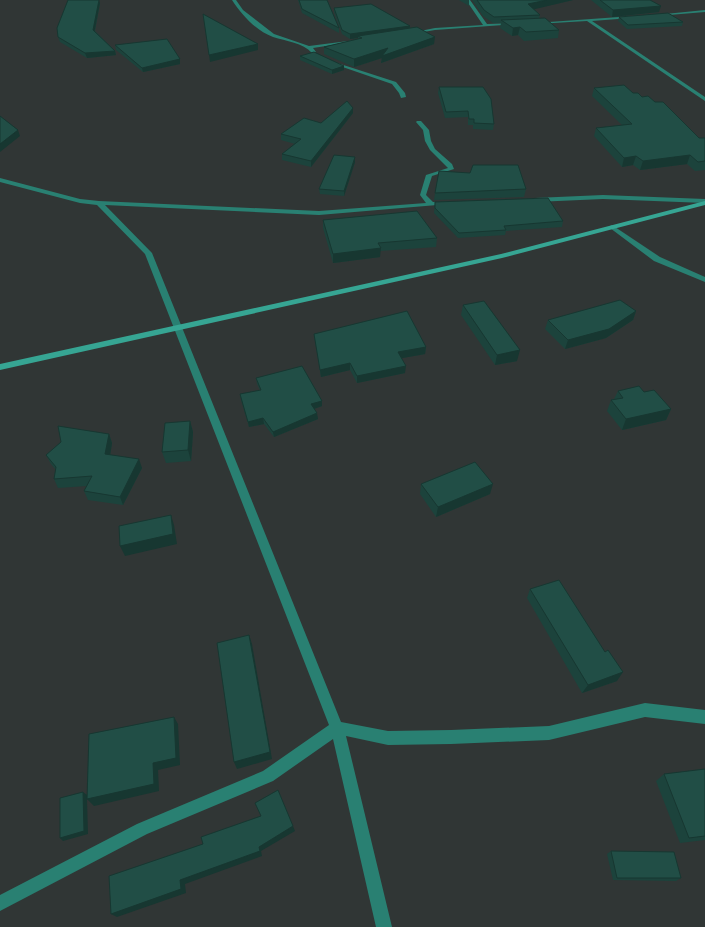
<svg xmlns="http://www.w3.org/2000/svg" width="705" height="927" font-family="'Libre Baskerville',serif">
<rect width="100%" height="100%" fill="#303635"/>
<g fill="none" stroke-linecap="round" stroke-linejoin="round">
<g fill="#298072" fill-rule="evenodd">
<path d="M 232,0 L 236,0 L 243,10 L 274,34 L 309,46 L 356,40 L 358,41 L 313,48 L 316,52 L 312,53 C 303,43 286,41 273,37 C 256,31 241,14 232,0 Z"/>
<polygon points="466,0 470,0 487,24 514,23 516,24 435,30 412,34 410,33 435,28 483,25"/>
<polygon points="705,10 705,12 657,16 655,15"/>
<polygon points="633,16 631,18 592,21 705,97 705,101 587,21 537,24 535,23"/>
<polygon points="331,61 396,82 405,93 406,97 401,98 399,93 392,84 331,63"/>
<polygon points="417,121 421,121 429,130 431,141 435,149 452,164 454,169 432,176 426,195 433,202 449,202 449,204 319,215 105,205 152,253 341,722 388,731 451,730 549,726 645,703 705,710 705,724 645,717 549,740 451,744 388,745 346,736 392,927 376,927 333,739 273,781 147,834 0,911 0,895 137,824 263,771 329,725 145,254 97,205 80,203 0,182 0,178 80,199 99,201 319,211 426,203 420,195 426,175 448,168 430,150 425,141 423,130 416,122"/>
<polygon points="603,195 705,199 705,203 603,199 535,202 532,200 535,198"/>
<polygon points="612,225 660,257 705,277 705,282 654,261 610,228 610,226"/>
</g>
<polygon fill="#36a593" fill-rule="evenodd" points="705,201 705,205 502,258 0,370 0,364 501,254"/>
</g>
<g fill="#1c433c">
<polygon points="84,0 100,3 95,31 115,51 116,55 87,58 60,42 58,37"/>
<polygon points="298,0 327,0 339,28 339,33 302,13"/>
<polygon points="459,0 469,0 469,6"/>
<polygon points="472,0 573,0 533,9 540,15 539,18 559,30 558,38 524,41 518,35 512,36 500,28 501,23 493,23 483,16"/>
<polygon points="591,0 650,0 659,12 612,17"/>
<polygon points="334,8 410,26 410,28 434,44 381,63 382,58 354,67 324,54 324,47 358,39 358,38 350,39 342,34 334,12"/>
<polygon points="619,17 683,22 682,26 627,29 618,21"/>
<polygon points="115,45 180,64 143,72 116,50"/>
<polygon points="300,56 344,66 344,70 332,74 300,60"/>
<polygon points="439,87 494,124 493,130 473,129 473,125 468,125 468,117 445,118 438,93"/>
<polygon points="594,88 633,93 642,97 699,138 705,138 705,170 695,171 687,164 640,170 633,165 622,167 594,136 596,128 622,125 592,96"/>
<polygon points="353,108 353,113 311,167 282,160 282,154 295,144 281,140 281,134 321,123"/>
<polygon points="355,162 344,196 320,194 319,189"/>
<polygon points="526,189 524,197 434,200 435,193"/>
<polygon points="435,202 563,221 562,227 506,231 505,235 458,238 434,213"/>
<polygon points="323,220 437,238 436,247 380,251 380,257 333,263 323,228"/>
<polygon points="463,305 517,361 495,365 461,315"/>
<polygon points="636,311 633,320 606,338 565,349 545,329 548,320"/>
<polygon points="314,334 426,347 425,354 402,358 405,373 357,383 350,370 321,377 315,341"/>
<polygon points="256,378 322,401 322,406 314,409 318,419 274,437 264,424 249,427 241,400 240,394 260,390 257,384"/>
<polygon points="618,391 644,392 671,409 666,420 622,430 607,411 611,400 614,399"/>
<polygon points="190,421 193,432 191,461 166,463 162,452"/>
<polygon points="109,434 112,443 110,455 142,468 123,505 88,500 84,491 87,486 58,488 54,479 56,470 51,464 46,455"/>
<polygon points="421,484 490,494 436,517 420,494"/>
<polygon points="530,589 617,681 582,693 527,598"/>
<polygon points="705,769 705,840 680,843 656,781 664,774"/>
<polygon points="611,851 681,878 676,881 613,880 607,854"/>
</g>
<g fill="#173731">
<polygon points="99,0 100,3 94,34 93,30"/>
<polygon points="547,0 573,0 527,11 528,4"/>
<polygon points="661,6 659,12 612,17 613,10"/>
<polygon points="410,26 409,30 358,36 358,38 350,39 350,34"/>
<polygon points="520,27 518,35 512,36 513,28"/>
<polygon points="435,37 434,44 381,63 382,58 354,67 354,59 388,48"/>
<polygon points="258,44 258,50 210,62 209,55"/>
<polygon points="115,51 116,55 87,58 85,53"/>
<polygon points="180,59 180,64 143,72 142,68"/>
<polygon points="344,66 344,70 332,74 332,70"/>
<polygon points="353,108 353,113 311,167 311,161"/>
<polygon points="18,130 20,136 0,152 0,144"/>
<polygon points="690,155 687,164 640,170 643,161"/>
<polygon points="636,156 633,165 622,167 624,158"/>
<polygon points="355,157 355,162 344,196 344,191"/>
<polygon points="381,248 380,257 333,263 333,254"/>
<polygon points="636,311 633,320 606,338 565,349 568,340"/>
<polygon points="426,347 425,354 397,359 398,352"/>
<polygon points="520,350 517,361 495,365 497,355"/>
<polygon points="350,363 350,370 321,377 320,370"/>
<polygon points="406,366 405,373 357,383 357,376"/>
<polygon points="322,401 322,406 311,410 311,404"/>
<polygon points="671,409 666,420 622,430 626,419"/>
<polygon points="317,413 318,419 274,437 273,432"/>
<polygon points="263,418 264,424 249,427 248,422"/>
<polygon points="190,421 193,432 191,461 188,450"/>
<polygon points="109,434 112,443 109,463 105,454"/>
<polygon points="139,459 142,468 123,505 120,497"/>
<polygon points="493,484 490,494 436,517 438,507"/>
<polygon points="171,515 174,525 177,544 125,556 120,546"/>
<polygon points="249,635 252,644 272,759 237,769 234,762"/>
<polygon points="623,672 617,681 582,693 588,685"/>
<polygon points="174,717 178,724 180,765 158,770 159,791 94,806 87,799 88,834 63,841 60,838 83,792 87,795 153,763"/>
<polygon points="293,826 295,831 261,851 262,856 185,884 186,893 117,917 111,914 180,880 259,847"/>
</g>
<g fill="#214e46" stroke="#173731">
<polygon points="68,0 99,0 93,30 115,51 85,53 58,37 57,28"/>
<polygon points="299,0 327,0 339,28 302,9"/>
<polygon points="477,0 547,0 528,4 540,15 494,17 484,10"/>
<polygon points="600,0 650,0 661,6 613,10"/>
<polygon points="371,4 410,26 350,34 342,30 334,8"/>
<polygon points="668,13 683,22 628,25 619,17"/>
<polygon points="203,14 258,44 209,55"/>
<polygon points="545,18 559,30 526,32 520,27 513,28 501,20"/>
<polygon points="417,27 435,37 382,56 388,48 354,59 324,47 362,38 358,36"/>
<polygon points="167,39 180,59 142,68 115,45"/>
<polygon points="314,52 344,66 332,70 300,56"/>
<polygon points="624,85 633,93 638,93 642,97 648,96 655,102 663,102 699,138 705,138 705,161 698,162 690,155 643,161 636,156 624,158 596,128 632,124 594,88"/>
<polygon points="439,87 483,87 491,99 494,124 474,123 474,119 469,119 468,111 446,112"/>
<polygon points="347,101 353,108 311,161 282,154 301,139 281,134 304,118 321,123"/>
<polygon points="0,116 18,130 0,144"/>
<polygon points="334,155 355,157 344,191 319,189"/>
<polygon points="473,165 518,165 526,189 435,193 439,171 470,173"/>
<polygon points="548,198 563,221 504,226 506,230 459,233 435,208 435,202"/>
<polygon points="417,211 437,238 378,243 381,248 333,254 323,220"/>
<polygon points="620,300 636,311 609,329 568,340 548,320"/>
<polygon points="484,301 520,350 497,355 463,305"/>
<polygon points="407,311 426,347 398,352 406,366 357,376 350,363 320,370 314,334"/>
<polygon points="302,366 322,401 311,404 317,413 273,432 263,418 248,422 240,394 261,390 256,378"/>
<polygon points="639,386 644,392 654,390 671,409 626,419 611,400 623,398 618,391"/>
<polygon points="190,421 188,450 162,452 165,423"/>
<polygon points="58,426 109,434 105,454 139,459 120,497 84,491 92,476 54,479 56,467 46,455 61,442"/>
<polygon points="475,462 493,484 438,507 421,484"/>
<polygon points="171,515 173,534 120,546 119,526"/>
<polygon points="559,580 605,652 608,650 623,672 588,685 530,589"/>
<polygon points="249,635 270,752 234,762 217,643"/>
<polygon points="174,717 176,758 153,763 154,784 87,799 89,734"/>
<polygon points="705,769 705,836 689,838 664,774"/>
<polygon points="278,790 293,826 259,847 260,851 180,880 181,889 111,914 109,876 203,844 201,837 261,816 255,803"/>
<polygon points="83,792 84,831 60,838 60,798"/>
<polygon points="611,851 674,852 681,878 617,878"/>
</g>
</svg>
